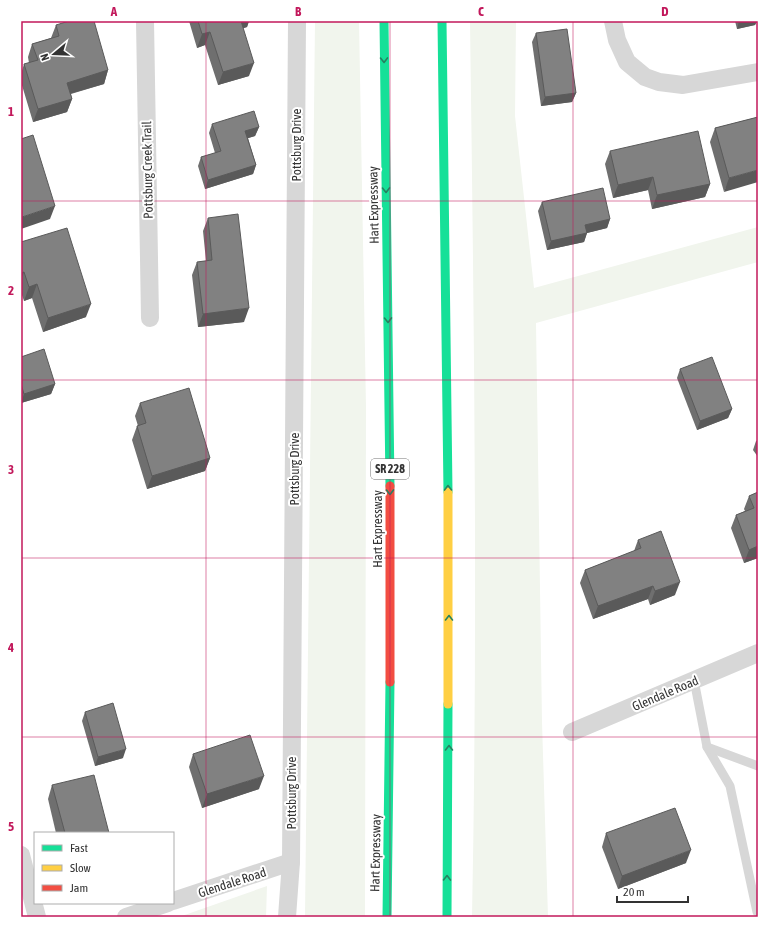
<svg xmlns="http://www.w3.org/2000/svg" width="779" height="938" font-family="'Asap Condensed',sans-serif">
<rect width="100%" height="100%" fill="#fff"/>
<g fill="#f1f5ed">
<polygon points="315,21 359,21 366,407 365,917 305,917"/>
<path d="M 470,21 L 516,21 L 515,116 L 534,288 L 758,227 L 758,262 L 536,323 L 542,722 L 548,917 L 472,917 C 478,618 474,320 470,21 Z"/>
<polygon points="267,886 266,917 179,917"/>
</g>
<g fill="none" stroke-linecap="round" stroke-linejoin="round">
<g stroke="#d7d7d7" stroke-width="9">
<polyline points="694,680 707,747 730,786 757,912"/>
<polyline points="707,747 758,766"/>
</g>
<g stroke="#d7d7d7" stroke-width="18">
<polyline points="145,21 150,318"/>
<polyline points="613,21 617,40 627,62 645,77 659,82 683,85 758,72"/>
<polyline points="572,732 758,653"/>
<polyline points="21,855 37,917"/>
<polyline points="173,901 291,862"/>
<polyline points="126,917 168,903"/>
<polyline points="287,917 291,862 297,21"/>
</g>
<g stroke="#16e098" stroke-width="9">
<polyline points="384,21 390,486"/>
<polyline points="442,21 448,492"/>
<polyline points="387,917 390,682"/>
<polyline points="447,917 448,704"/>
</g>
<polyline stroke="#ffcf43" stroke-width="9" points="448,492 448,704"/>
<polyline stroke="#f24e42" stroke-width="9" points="390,486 390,682"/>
</g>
<g fill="#6f6f6f">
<polygon points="189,21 249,21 247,27 243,28 249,76 218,85 205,45 197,48"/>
<polygon points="735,21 757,21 755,25 737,29"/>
<polygon points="56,25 108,70 104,84 71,94 72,99 67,112 33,122 21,82 21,74 24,64 29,63 28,57 32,44 51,38"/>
<polygon points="536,33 576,93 572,102 541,106 532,42"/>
<polygon points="758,117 724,192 710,142 715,128"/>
<polygon points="212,124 259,127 255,136 248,138 256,165 253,174 205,189 198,166 201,157 215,153 209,133"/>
<polygon points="610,151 710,184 705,197 652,209 648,190 613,198 605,164"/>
<polygon points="542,202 610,219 607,228 587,233 584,242 547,250 538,211"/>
<polygon points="208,218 244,322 198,327 192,275 197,262 206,261 203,231"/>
<polygon points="21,242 86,317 43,332 32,298 24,301 21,292"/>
<polygon points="21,357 55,384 51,394 21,403"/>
<polygon points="680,369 732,409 728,418 697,430 677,378"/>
<polygon points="140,403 210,458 205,471 147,489 132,440 137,426 138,426 135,416"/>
<polygon points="758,440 758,457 753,450 756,441"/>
<polygon points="758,492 758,558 744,563 731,528 736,515 745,511 744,509 749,496"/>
<polygon points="638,540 675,595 650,605 648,599 593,619 580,583 585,570 634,551"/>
<polygon points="85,712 123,758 95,766 82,721"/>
<polygon points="193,754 259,789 202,808 189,767"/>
<polygon points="52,785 109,833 56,833 48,799"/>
<polygon points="606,833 686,863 618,889 602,847"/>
</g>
<g fill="#5a5a5a">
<polygon points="238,21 249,21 247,27 235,31"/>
<polygon points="739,21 757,21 755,25 737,29"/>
<polygon points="210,32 205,45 197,48 202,34"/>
<polygon points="254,63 249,76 218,85 223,72"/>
<polygon points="108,70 104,84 62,96 67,83"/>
<polygon points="576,93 572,102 541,106 545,97"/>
<polygon points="72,99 67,112 33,122 38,109"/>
<polygon points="259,127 255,136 242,140 245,131"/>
<polygon points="256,165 253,174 205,189 208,180"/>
<polygon points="758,170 758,182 724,192 729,178"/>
<polygon points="653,177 648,190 613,198 618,185"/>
<polygon points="710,184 705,197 652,209 657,195"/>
<polygon points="55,206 50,219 21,229 21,219 22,217"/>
<polygon points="610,219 607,228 587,233 584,242 547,250 551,241 585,225"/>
<polygon points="24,272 21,280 21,273"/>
<polygon points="37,284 32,298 24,301 29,287"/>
<polygon points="91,304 86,317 43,332 48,318"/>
<polygon points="249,308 244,322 198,327 203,314"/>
<polygon points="55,384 51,394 21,403 24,394"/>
<polygon points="732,409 728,418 697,430 700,421"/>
<polygon points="210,458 205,471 147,489 152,476"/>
<polygon points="758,546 758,558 744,563 749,550"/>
<polygon points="680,582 675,595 650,605 655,591"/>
<polygon points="653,586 648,599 593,619 598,606"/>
<polygon points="126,749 123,758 95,766 98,757"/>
<polygon points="264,776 259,789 202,808 207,794"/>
<polygon points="691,850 686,863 618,889 622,876"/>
</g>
<g fill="#818181" stroke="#5a5a5a">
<polygon points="69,21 94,21 108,70 67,83 72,99 38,109 24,64 38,60 32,44 59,36 56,25"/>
<polygon points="198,21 241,21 254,63 223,72 210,32 202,34"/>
<polygon points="567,29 576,93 545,97 536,33"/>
<polygon points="254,111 259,127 245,131 256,165 208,180 201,157 221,151 212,124"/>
<polygon points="758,117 758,170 729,178 715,128"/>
<polygon points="698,131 710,184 657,195 653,177 618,185 610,151"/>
<polygon points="33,135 55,206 22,217 21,214 21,139"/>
<polygon points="603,188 610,219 585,225 587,233 551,241 542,202"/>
<polygon points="238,214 249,308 203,314 197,262 212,260 208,218"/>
<polygon points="67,228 91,304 48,318 37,284 29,287 24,272 21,273 21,242"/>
<polygon points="44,349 55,384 24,394 21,384 21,357"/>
<polygon points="712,357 732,409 700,421 680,369"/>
<polygon points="189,388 210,458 152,476 137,426 146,423 140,403"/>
<polygon points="758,492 758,546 749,550 736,515 754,508 749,496"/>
<polygon points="661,531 680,582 655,591 653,586 598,606 585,570 641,548 638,540"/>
<polygon points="113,703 126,749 98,757 85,712"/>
<polygon points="250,735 264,776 207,794 193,754"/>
<polygon points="94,775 109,833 65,833 52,785"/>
<polygon points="675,808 691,850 622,876 606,833"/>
</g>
<defs><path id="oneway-chevron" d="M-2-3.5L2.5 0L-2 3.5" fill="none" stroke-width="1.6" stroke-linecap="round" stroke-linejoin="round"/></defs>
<g stroke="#268160">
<use href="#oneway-chevron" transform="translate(384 60) rotate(89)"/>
<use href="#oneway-chevron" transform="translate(386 190) rotate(89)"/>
<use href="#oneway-chevron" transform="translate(388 320) rotate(89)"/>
<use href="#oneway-chevron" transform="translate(448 488) rotate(-91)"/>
<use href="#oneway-chevron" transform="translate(390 492) rotate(89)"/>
<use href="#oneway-chevron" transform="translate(449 618) rotate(-90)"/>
<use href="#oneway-chevron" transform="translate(449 748) rotate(-90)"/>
<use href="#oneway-chevron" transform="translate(447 878) rotate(-89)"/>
</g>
<path fill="none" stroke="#c2185b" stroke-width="1" stroke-opacity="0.55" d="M 206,21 L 206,917M 390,21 L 390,917M 573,21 L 573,917M 21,201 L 758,201M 21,380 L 758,380M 21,558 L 758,558M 21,737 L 758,737"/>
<g text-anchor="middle" stroke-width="4" stroke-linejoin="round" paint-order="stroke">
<rect fill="#fff" stroke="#707070" stroke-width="1" x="371" y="459" width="38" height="20" rx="3"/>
<g font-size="12" font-weight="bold" fill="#333">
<text x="390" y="473">SR 228</text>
</g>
<g font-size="13" fill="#333" stroke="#fff">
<text transform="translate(296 145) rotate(-90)" y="5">Pottsburg Drive</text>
<text transform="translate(147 170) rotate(-91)" y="5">Pottsburg Creek Trail</text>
<text transform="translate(373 205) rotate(-91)" y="5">Hart Expressway</text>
<text transform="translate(294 469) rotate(-90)" y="5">Pottsburg Drive</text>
<text transform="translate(377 529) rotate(-90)" y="5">Hart Expressway</text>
<text transform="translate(665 693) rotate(-23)" y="5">Glendale Road</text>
<text transform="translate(291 793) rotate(-90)" y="5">Pottsburg Drive</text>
<text transform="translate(375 853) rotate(-89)" y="5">Hart Expressway</text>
<text transform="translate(232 882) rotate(-18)" y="5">Glendale Road</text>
</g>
</g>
<rect width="779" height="938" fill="none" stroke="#ffffff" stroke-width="44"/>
<rect x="34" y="832" width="140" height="72" fill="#ffffff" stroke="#adadad"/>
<rect x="42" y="845" width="20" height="6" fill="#16e098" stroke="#adadad"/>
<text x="70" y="852" font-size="12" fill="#333333">Fast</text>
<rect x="42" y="865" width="20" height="6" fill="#ffcf43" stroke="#adadad"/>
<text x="70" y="872" font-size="12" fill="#333333">Slow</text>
<rect x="42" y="885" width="20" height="6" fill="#f24e42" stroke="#adadad"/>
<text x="70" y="892" font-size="12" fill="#333333">Jam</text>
<g transform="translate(54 54) rotate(251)" stroke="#ffffff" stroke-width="3" paint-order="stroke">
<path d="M0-3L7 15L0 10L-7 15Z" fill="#333333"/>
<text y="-6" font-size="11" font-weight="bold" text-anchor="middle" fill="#333333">N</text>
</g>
<path d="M617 896v6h71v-6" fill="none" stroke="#333333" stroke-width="2"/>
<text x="623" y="896" font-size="12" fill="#333333" stroke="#ffffff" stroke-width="3" paint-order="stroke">20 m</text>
<rect x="22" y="22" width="735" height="894" fill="none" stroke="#c2185b" stroke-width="1.5"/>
<g font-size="13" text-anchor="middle" font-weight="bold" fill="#c2185b">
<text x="114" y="16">A</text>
<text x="298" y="16">B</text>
<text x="481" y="16">C</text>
<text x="665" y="16">D</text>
<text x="11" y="116">1</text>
<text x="11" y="295">2</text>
<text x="11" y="474">3</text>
<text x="11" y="652">4</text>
<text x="11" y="831">5</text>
</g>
</svg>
